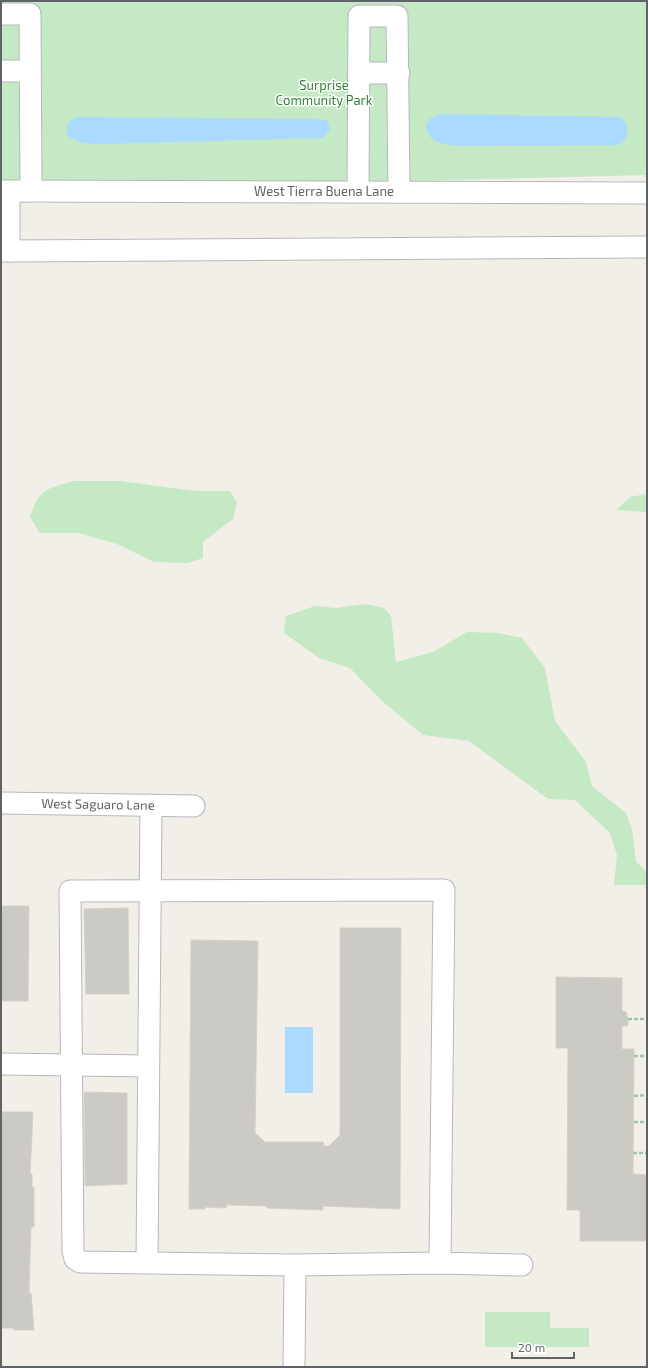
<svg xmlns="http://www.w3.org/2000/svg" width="648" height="1368" font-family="'Exo 2',sans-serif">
<rect width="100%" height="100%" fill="#f1efe8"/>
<g fill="#c5e8c5">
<polygon points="1,1 647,1 647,175 325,183 1,181"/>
<path d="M 74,481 L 120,481 L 195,491 L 230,491 L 237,502 L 233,519 L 203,542 L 203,558 L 188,563 L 154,562 L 117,544 L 78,533 L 40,533 L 30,517 C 40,488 46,489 74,481 Z"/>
<polygon points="647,494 647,512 616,510 630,497"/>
<polygon points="365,604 384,608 391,616 396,662 433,652 467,632 498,633 522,638 545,668 555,721 586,762 592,786 626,813 632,829 636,861 647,873 647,885 614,885 617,855 610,833 575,800 548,799 469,741 423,735 382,701 350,668 319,658 284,633 286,616 315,606 336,608"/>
<polygon points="485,1312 550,1312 550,1328 589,1328 589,1347 485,1347"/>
</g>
<g fill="#aadaff">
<path d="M 439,114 L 621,117 C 631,127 630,138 617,145 L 458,146 C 441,143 428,144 426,124 L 431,118 Z"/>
<polygon points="79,117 318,119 328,121 330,130 323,138 102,144 81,143 68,136 66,127 71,120"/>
<rect x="285" y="1027" width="28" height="66"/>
</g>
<g fill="#cccac5" stroke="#d6d1c6">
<polygon points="1,906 29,906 28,1001 1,1001"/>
<polygon points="128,908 129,994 86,994 84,909"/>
<polygon points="340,928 401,928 400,1209 323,1206 323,1210 267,1208 267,1206 226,1205 226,1208 205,1207 205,1209 189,1209 191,940 258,941 255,1133 265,1142 323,1142 324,1146 329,1146 340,1135"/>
<polygon points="556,977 622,978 622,1011 626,1012 628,1019 628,1026 622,1026 622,1049 634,1049 633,1174 647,1175 647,1255 647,1241 580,1241 580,1210 567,1210 568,1048 556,1048"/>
<polygon points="84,1092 127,1093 127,1184 85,1186"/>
<polygon points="1,1112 33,1112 30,1174 32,1174 32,1187 34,1187 34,1227 31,1227 29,1293 31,1293 34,1330 14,1330 13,1328 1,1328"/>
</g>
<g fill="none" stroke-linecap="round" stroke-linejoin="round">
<defs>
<g id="minor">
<polyline points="1,14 30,14 31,191"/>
<polyline points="1,71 30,71"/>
<polyline points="359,73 399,73"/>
<polyline points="1,191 647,193"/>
<polyline points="358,191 359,16 397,16 399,192"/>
<polyline points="1,251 9,251 9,191"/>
<polyline points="9,251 647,247"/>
<polyline points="1,803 194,806"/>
<polyline points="1,1064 148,1066"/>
<polyline points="147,1262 151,805"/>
<polyline points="440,1263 444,890 70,891 73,1251 75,1259 80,1262 295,1265 440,1263 522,1265"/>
<polyline points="294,1367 295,1265"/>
</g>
</defs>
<use href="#minor" stroke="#b5b8bc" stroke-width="23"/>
<g stroke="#9cc7a9" stroke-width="2.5" stroke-dasharray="4 2" stroke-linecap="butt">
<polyline points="628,1019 647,1019"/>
<polyline points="634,1056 647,1056"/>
<polyline points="634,1096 647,1095"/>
<polyline points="634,1122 647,1122"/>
<polyline points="633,1153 647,1153"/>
</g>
<use href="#minor" stroke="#fff" stroke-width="21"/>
</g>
<g text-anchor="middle" stroke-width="3" stroke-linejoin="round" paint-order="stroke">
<g font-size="13" fill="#348238" stroke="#fff">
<text x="324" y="90">Surprise<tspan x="324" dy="15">Community Park</tspan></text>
</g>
<g font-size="13" fill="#5f6368" stroke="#fff">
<text x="324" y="196">West Tierra Buena Lane</text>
<text transform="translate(98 804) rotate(1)" y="5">West Saguaro Lane</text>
</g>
</g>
<rect width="648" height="1368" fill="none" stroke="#5f6368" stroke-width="4"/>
<path d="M512 1352v6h62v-6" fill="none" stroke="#5f6368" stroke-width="2"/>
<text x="518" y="1352" font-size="12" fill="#5f6368" stroke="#ffffff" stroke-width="3" paint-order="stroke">20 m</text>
</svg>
